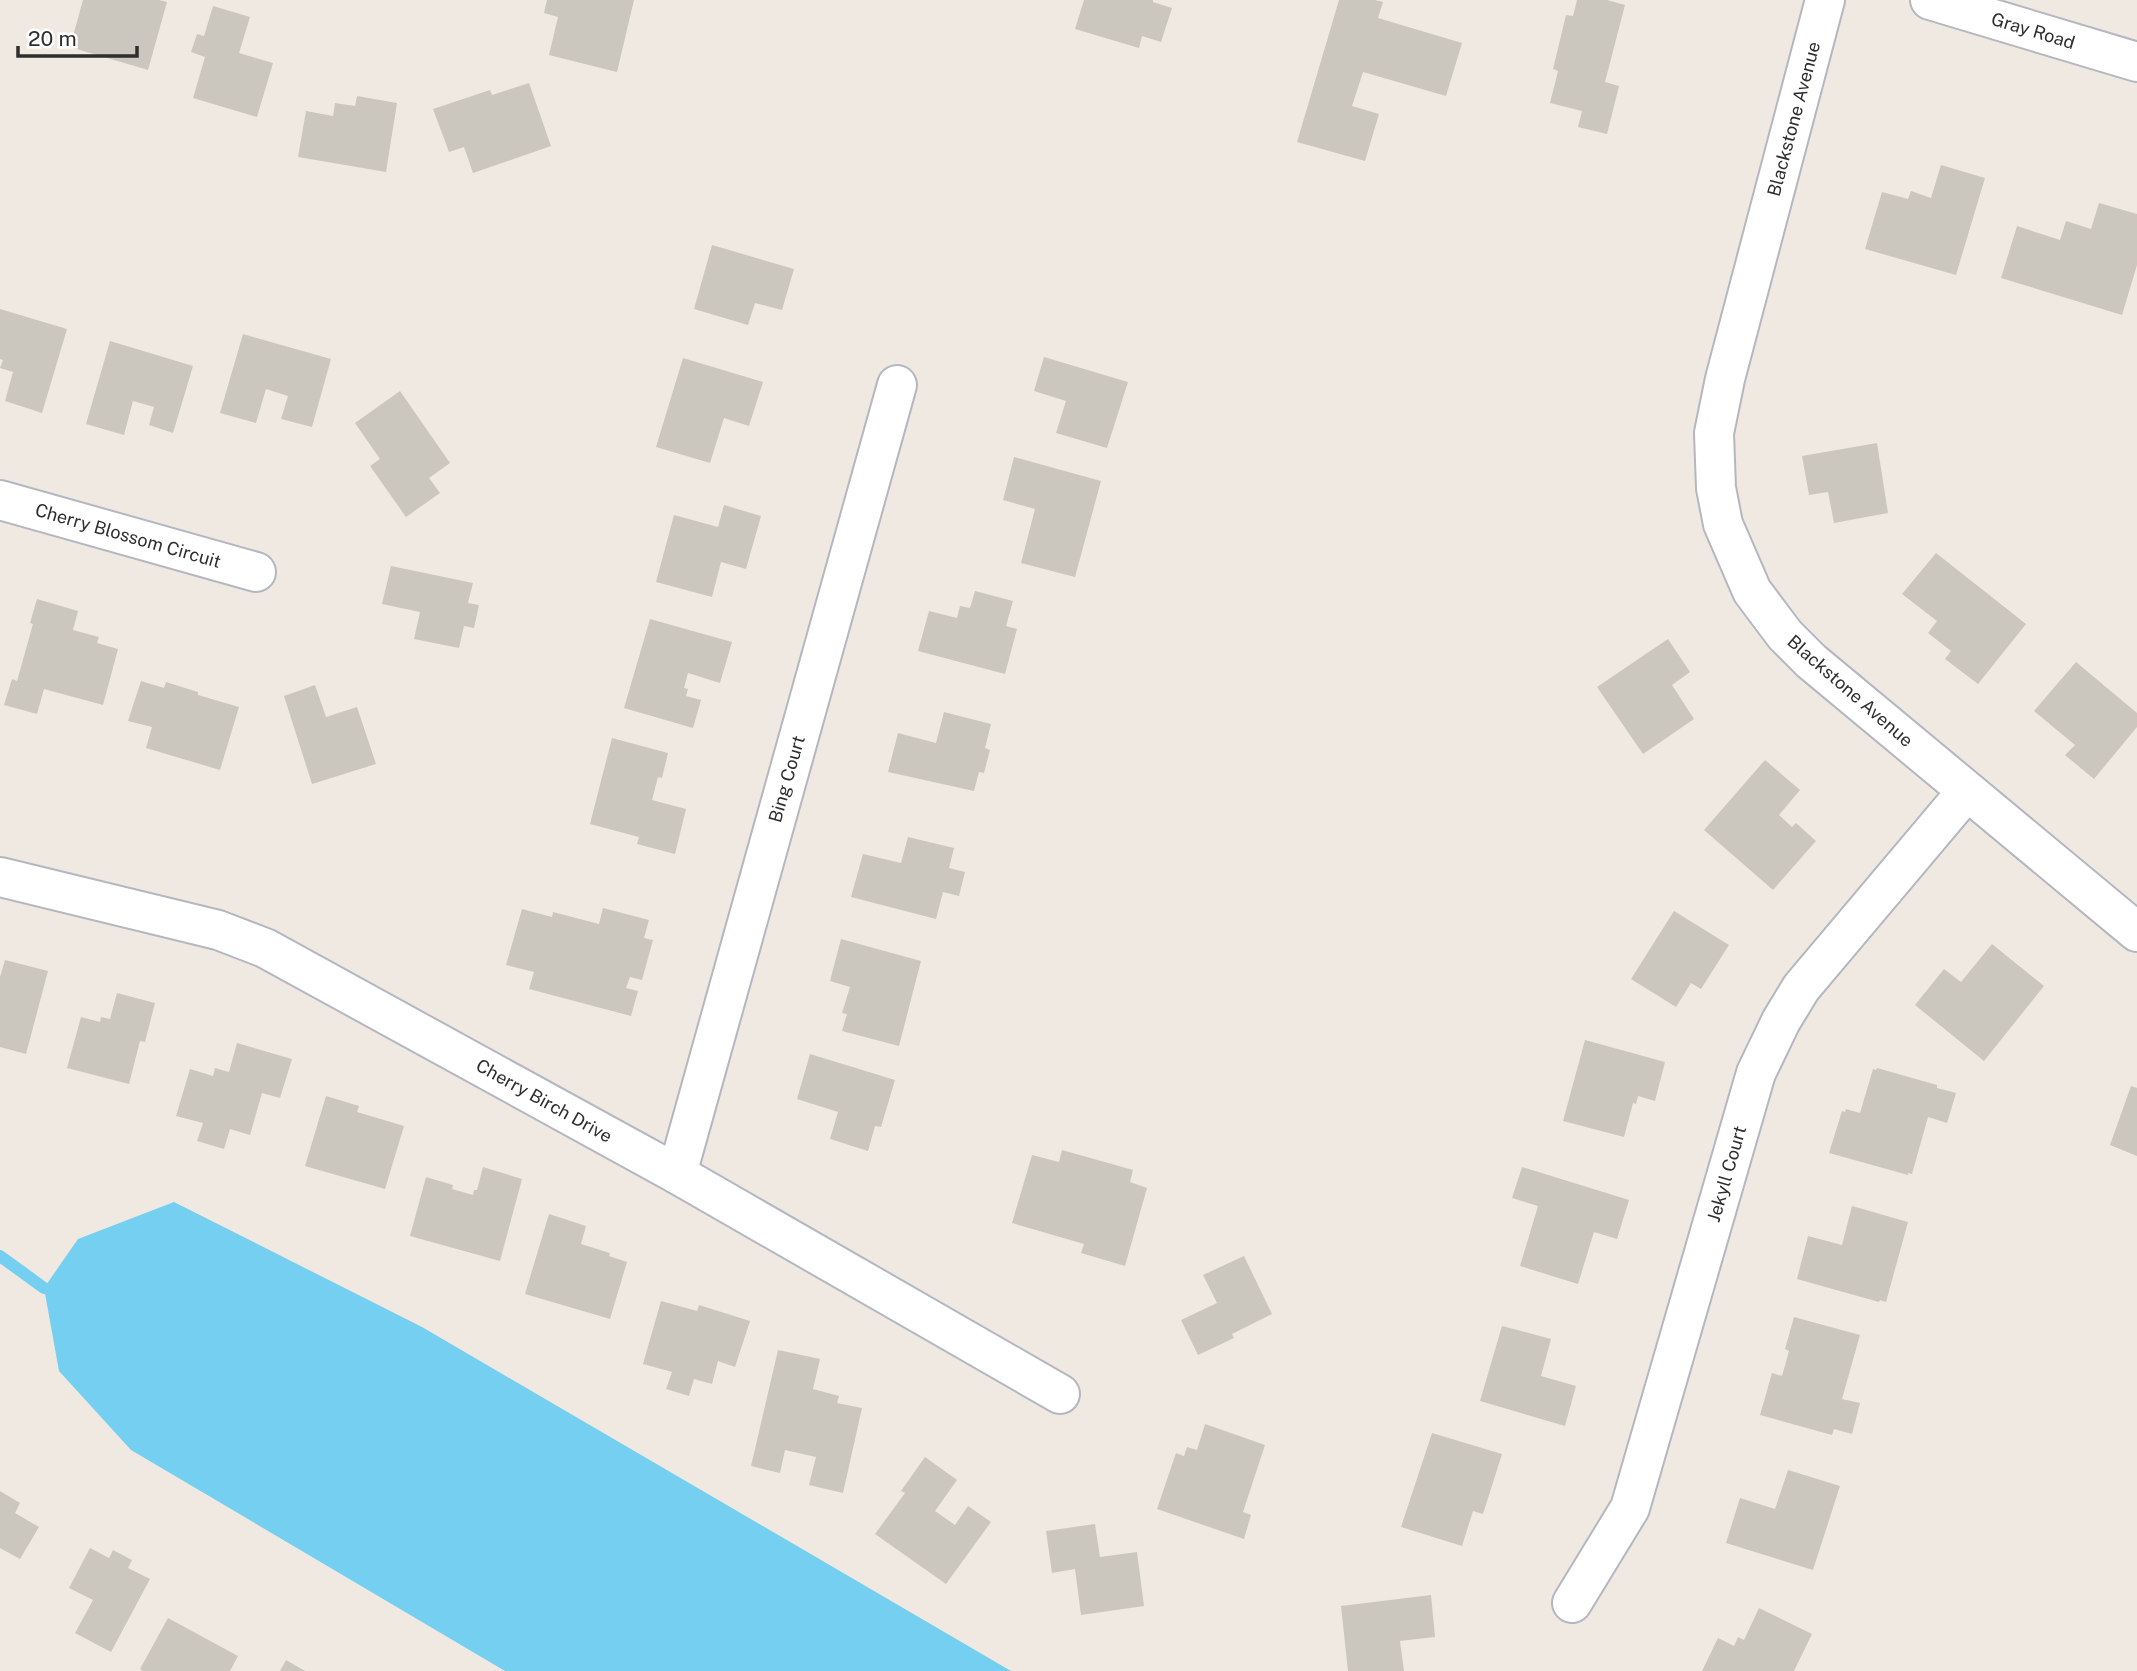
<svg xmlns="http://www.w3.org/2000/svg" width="2137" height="1671" font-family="'Public Sans',sans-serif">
<rect width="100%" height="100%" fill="#efe9e1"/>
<polygon fill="#75cff0" points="174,1202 422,1327 1011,1671 505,1671 131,1450 59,1371 44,1288 78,1239"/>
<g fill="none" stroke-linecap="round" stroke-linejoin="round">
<polyline stroke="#75cff0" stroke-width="12" points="0,1256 44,1288"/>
</g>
<g fill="#cbc7bf">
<polygon points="83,0 159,0 167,2 148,70 70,47"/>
<polygon points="547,0 634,0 617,72 549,55 558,17 544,13"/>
<polygon points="1084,0 1153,0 1153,2 1172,8 1161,42 1142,36 1139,48 1075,29"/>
<polygon points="1339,0 1375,0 1383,2 1378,18 1462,43 1446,96 1363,72 1352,106 1379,114 1365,161 1297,142"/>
<polygon points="1577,0 1607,0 1625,5 1605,82 1619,86 1607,134 1578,127 1582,111 1550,103 1558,71 1553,69 1566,15 1573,16"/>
<polygon points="213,6 250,17 239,53 273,63 257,117 193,98 205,57 191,52 197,34 204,36"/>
<polygon points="529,83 551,146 473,173 464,147 449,152 433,109 490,90 492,95"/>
<polygon points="357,96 397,103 386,172 298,157 306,111 333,116 335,103 355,106"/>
<polygon points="1941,165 1985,178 1956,275 1865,249 1882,192 1908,199 1911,191 1931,198"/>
<polygon points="2099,203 2137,214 2137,265 2122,315 2001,278 2017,226 2060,240 2066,221 2091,229"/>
<polygon points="712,245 794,269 782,310 755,303 748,325 694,309"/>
<polygon points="0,309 67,329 42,413 5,401 13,372 0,368 3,360 0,359"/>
<polygon points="243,334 331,359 312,427 281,419 288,396 266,389 256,423 220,413"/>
<polygon points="110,341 193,366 173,433 149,425 154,407 133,401 124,435 86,424"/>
<polygon points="1044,357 1128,382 1107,448 1056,433 1066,401 1034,391"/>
<polygon points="683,358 763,382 749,426 724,418 710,463 656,447"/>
<polygon points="400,391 450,463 429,478 440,493 406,517 370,466 380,459 355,423"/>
<polygon points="1877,443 1888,513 1834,523 1828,492 1809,495 1802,456"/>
<polygon points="1014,457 1101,481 1075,577 1021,563 1035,509 1003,500"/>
<polygon points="724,505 761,516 746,569 721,562 712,597 656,582 674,515 718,527"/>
<polygon points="1936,553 2026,624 1978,684 1945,659 1951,651 1928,633 1937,621 1902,594"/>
<polygon points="391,566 473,583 468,603 479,605 474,628 464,626 459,648 414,639 420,612 382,604"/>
<polygon points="975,591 1013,601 1006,626 1017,629 1005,674 918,651 929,611 957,618 960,606 970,608"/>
<polygon points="37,599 78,611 73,630 99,637 97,643 118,649 103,705 44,689 37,714 4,705 12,679 17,681 33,624 30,623"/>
<polygon points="650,619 732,642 720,683 688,673 684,688 688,689 686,696 701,700 693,728 624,708"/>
<polygon points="1668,639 1690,672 1672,685 1694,719 1643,754 1597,687"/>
<polygon points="2076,662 2137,713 2137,727 2094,779 2065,755 2075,745 2034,711"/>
<polygon points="141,681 164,688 166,682 198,692 198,695 239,707 220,770 146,748 152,727 128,721"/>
<polygon points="315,685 326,717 357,707 376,764 312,784 284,696"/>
<polygon points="944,712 991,724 985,748 990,750 984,773 979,772 974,791 888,772 898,733 936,743"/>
<polygon points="612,738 668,753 662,778 658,777 652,800 686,809 675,854 637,844 639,837 590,824"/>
<polygon points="1765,760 1800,790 1779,815 1792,827 1796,823 1816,841 1773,890 1704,830"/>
<polygon points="908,837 954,848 949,868 965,872 959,896 943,892 936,919 851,897 863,854 901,863"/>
<polygon points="603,908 649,920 644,938 653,940 642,980 630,977 626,988 638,991 631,1016 529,989 534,972 506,965 522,909 552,917 553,912 599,924"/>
<polygon points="1674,911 1729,945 1701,989 1691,983 1676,1007 1631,979"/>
<polygon points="841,939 921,961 899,1046 842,1031 847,1014 842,1013 850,987 830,981"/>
<polygon points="1992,944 2044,986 1984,1061 1915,1005 1944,969 1961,982"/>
<polygon points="5,960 48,971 26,1054 0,1047 0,977"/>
<polygon points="117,993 155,1003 145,1042 140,1041 129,1084 67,1068 81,1017 100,1022 101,1017 110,1019"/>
<polygon points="1585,1040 1665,1062 1655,1101 1638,1096 1636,1104 1633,1103 1624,1137 1563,1121"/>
<polygon points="237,1043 292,1059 280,1098 262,1093 250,1135 230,1129 224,1149 197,1141 203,1123 176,1116 190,1069 213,1076 215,1068 229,1072"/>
<polygon points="810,1054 895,1080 881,1127 875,1126 868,1151 830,1139 838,1112 797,1099"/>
<polygon points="1877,1068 1937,1085 1937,1088 1956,1093 1947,1123 1928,1117 1912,1174 1908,1173 1908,1175 1829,1153 1842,1111 1845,1112 1846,1109 1860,1113 1873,1069 1876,1070"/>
<polygon points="2131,1086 2137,1088 2137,1156 2110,1145"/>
<polygon points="326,1096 359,1106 357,1112 404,1126 385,1189 305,1166"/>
<polygon points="1062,1150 1133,1170 1130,1182 1147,1188 1125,1266 1081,1253 1084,1244 1012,1223 1032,1155 1059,1162"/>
<polygon points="483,1167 522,1179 500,1261 410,1236 426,1177 453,1185 452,1189 473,1195 474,1190 477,1190"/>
<polygon points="1522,1167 1629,1200 1617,1239 1594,1232 1578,1284 1520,1266 1538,1206 1512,1198"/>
<polygon points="1852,1206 1908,1222 1886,1302 1880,1300 1879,1302 1797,1279 1808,1236 1842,1245"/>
<polygon points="549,1214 586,1226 581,1244 610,1253 609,1256 627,1262 610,1319 525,1294"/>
<polygon points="1244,1256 1272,1314 1232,1334 1234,1338 1198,1355 1181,1320 1217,1303 1203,1275"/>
<polygon points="661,1301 697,1311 699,1305 750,1321 735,1367 718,1361 712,1384 694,1379 689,1396 666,1389 672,1372 643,1364"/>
<polygon points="1794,1317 1860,1335 1842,1399 1860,1403 1852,1434 1834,1429 1832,1435 1760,1415 1772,1373 1782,1376 1789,1351 1785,1349"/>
<polygon points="1502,1326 1551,1339 1541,1376 1576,1386 1565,1426 1480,1401"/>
<polygon points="778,1350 820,1359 813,1389 839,1396 837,1403 862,1408 843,1493 809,1485 816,1457 785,1450 780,1473 751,1466"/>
<polygon points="1205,1424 1265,1445 1243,1512 1251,1515 1244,1539 1157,1509 1176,1453 1184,1456 1187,1447 1197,1450"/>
<polygon points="1432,1433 1502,1454 1483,1514 1473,1511 1462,1546 1401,1527"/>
<polygon points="925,1457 957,1480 935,1511 955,1525 968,1506 991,1522 946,1584 875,1534 905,1493 901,1491"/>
<polygon points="1788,1470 1840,1486 1813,1570 1726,1543 1740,1498 1775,1509"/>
<polygon points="0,1491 20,1503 15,1513 39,1527 20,1559 0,1548"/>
<polygon points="1095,1524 1100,1557 1137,1552 1144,1606 1081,1615 1075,1569 1052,1573 1046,1531"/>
<polygon points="90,1548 109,1558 113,1550 132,1560 128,1568 150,1579 111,1652 75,1633 93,1600 69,1588"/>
<polygon points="1431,1595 1435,1637 1400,1641 1404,1671 1348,1671 1341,1606"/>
<polygon points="1759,1608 1812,1634 1794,1671 1702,1671 1718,1638 1734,1646 1738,1637 1744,1640"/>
<polygon points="168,1618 238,1656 230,1671 143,1671 140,1669"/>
<polygon points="286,1660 305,1671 280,1671"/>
</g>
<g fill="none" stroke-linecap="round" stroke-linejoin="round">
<defs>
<g id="minor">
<polyline points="1825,0 1725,379 1714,433 1716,488 1723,524 1752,591 1785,635 1811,661 2137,932"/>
<polyline points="1930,0 2137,62"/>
<polyline points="0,500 256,572"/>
<polyline points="0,877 218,930 265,948 677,1174 1060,1394"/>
<polyline points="677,1174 897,385"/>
<polyline points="1572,1603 1630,1508 1756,1073 1781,1021 1801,988 1967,791"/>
</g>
</defs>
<use href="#minor" stroke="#b4b7c1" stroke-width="42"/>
<use href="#minor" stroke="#fff" stroke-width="38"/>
</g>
<g text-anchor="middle" stroke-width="5" stroke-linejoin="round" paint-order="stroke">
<g font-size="18" fill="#2e2e2e" stroke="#fff">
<text transform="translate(2033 31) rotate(17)" y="6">Gray Road</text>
<text transform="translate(1794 119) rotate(-75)" y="6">Blackstone Avenue</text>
<text transform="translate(128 536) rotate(16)" y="6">Cherry Blossom Circuit</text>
<text transform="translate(1850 691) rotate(41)" y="6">Blackstone Avenue</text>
<text transform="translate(787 779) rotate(-74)" y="6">Bing Court</text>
<text transform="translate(544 1101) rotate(29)" y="6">Cherry Birch Drive</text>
<text transform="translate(1727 1174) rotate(-74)" y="6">Jekyll Court</text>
</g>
</g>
<path d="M18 46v10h119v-10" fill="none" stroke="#2e2e2e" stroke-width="3.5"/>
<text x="28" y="46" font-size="21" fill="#2e2e2e" stroke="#ffffff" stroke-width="5" paint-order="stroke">20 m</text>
</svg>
